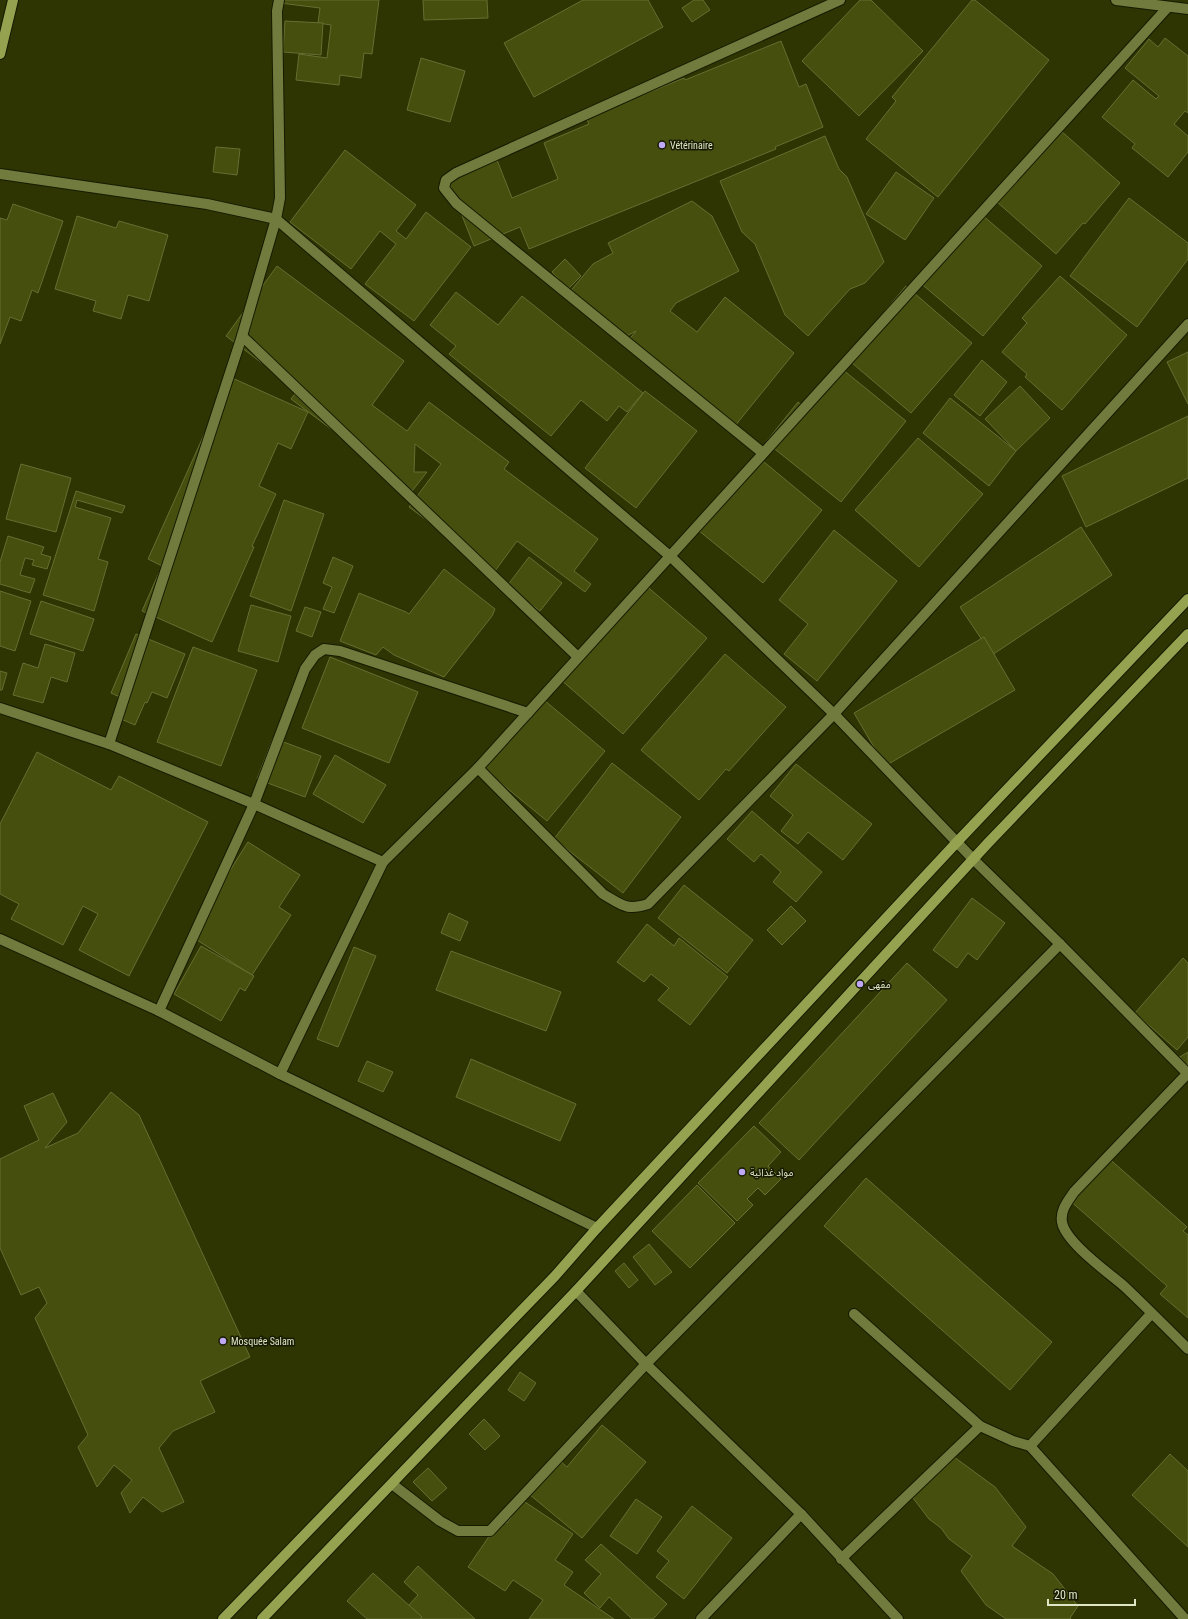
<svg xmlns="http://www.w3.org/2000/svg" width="1188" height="1619" font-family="'Roboto Condensed','Noto Sans Arabic',sans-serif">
<rect width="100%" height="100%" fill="#2e3402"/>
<g fill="#464f0e" stroke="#656f31">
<polygon points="281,0 379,0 372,54 364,53 361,78 340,75 339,85 296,80 299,54 327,58 331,25 318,23 320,8 280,3"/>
<polygon points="423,0 487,0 488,18 424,20"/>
<polygon points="583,0 648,0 663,27 534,97 504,43"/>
<polygon points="694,0 703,0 710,10 692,22 682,8"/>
<polygon points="860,0 871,0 923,51 859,116 802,61"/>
<polygon points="972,0 975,0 1049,60 938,197 866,139 896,101 892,97"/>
<polygon points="285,21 323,23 321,55 283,52"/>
<polygon points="1165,38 1188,56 1188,113 1185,111 1174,124 1188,136 1188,152 1168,177 1132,148 1135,144 1102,117 1133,80 1156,99 1159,96 1125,68 1149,39 1158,47"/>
<polygon points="781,41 799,87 806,84 823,127 775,147 776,149 529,249 520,227 474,246 448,180 497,160 512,198 558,179 544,143 589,124 586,118 684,78 685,80"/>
<polygon points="421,58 465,71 450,122 407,110"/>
<polygon points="1060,130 1120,183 1085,224 1083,223 1056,254 997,202"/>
<polygon points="825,136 839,169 847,177 884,262 865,283 850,289 808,336 785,315 755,244 742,232 720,181"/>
<polygon points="216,147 240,149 237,175 213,172"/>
<polygon points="345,150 416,205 396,231 406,239 426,212 471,247 414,321 365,284 396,244 380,231 351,269 290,222"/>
<polygon points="896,172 934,198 905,240 866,214"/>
<polygon points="1129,198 1188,243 1188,259 1137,327 1070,276"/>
<polygon points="692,201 712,216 739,271 676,303 670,311 697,332 725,297 794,353 730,432 624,346 636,331 623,338 568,294 593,264 613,253 608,243"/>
<polygon points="13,204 63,221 38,293 32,290 21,321 10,317 0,344 0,218 7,220"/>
<polygon points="982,215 1042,266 983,336 918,281"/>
<polygon points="77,216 116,228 119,221 168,235 149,301 128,295 121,319 93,311 96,301 55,289"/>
<polygon points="565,259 581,276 568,289 552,272"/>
<polygon points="277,266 404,361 372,405 407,431 429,402 509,462 504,469 598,539 574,571 591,584 585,592 517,541 495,571 409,507 441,464 415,444 414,472 427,472 409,495 386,470 291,399 298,390 226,336"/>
<polygon points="1060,276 1127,335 1062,410 1025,377 1027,374 1002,352 1027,323 1022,318"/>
<polygon points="906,286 972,343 911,413 852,363 874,324"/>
<polygon points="456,292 498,325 522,296 643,393 627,412 619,406 607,421 581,400 551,436 449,354 456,346 430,325"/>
<polygon points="1188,352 1188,404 1167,362"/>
<polygon points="982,360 1007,382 980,416 954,395"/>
<polygon points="837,365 906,421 841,502 766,442 798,402 804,407"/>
<polygon points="230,377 308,412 291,449 278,443 259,486 276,494 252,546 254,547 212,642 142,611 162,566 148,559"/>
<polygon points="1020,386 1050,418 1016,451 985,419"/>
<polygon points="645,391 697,431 636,508 585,468"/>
<polygon points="950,398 1016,451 989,486 923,433"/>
<polygon points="1188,416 1188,478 1086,527 1062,476"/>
<polygon points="918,438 983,494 919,567 855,510"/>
<polygon points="758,457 822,510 763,583 698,530"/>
<polygon points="21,464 71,478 56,532 6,519"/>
<polygon points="76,491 125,506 122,513 77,500 75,507 111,518 98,559 108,562 94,611 43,595"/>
<polygon points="284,500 324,514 291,611 250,596"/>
<polygon points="1081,527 1112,575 992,655 960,607"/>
<polygon points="834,530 897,581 817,681 784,654 808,624 779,600"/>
<polygon points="8,536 44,547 41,554 51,557 47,569 32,565 34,560 25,558 20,575 35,579 30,593 0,584 0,562"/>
<polygon points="333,557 353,566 334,613 323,609 332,587 323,583"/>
<polygon points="529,557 562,583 540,611 507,586"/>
<polygon points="444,569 495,609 492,616 444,677 394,655 383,647 376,655 340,641 359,593 406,612 409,614"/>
<polygon points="643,583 707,638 623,734 560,679"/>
<polygon points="0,591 31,601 15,651 0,646"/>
<polygon points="41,601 94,619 83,651 30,634"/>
<polygon points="251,605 291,616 278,662 238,651"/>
<polygon points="305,607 321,612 312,637 296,631"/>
<polygon points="136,634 185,654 167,698 152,692 147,703 145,702 135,725 114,716 122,698 111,693"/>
<polygon points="984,637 1015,690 885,766 854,713"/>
<polygon points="45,644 75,653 67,682 51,677 43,703 13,695 23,663 38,668"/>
<polygon points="193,647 257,670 221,766 157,742"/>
<polygon points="725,654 786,707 729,771 726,769 699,800 641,750"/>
<polygon points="330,657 418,692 389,763 302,728"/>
<polygon points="0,671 7,673 2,690 0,690"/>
<polygon points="538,695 605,751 547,821 480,766"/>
<polygon points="273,738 321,756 305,797 257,779"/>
<polygon points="37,752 111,790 119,776 208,822 129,976 79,950 98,914 83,906 63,945 11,919 19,904 0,894 0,824"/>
<polygon points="335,755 386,785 363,823 313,794"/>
<polygon points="612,763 681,817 623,893 554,839"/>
<polygon points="796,764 872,824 843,860 808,832 798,844 781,831 793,815 770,796"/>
<polygon points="752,811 822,872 796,902 773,882 781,872 761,854 754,862 727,839"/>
<polygon points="248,842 300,875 279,907 291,915 252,975 189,935"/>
<polygon points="684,885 753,940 727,973 658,918"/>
<polygon points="972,898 1005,923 977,960 968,953 957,968 933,950"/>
<polygon points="791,906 806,921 782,945 767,930"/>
<polygon points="449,913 468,922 460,941 441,933"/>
<polygon points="647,924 674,946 679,938 728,977 690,1025 658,1000 669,988 651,974 644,982 617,962"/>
<polygon points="201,946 254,976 245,991 240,988 221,1021 174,994"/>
<polygon points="354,947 376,956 338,1047 317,1039"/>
<polygon points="451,951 561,992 546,1031 436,990"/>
<polygon points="1183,958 1188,963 1188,1037 1177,1050 1135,1013"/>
<polygon points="907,963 947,1000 799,1160 759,1123"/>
<polygon points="1188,1052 1188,1066 1178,1058"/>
<polygon points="471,1059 576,1104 560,1141 456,1097"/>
<polygon points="367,1061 393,1072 383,1092 358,1081"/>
<polygon points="111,1092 139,1115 250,1357 200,1381 215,1412 173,1431 159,1448 184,1502 162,1512 143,1497 130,1513 121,1493 132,1480 114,1465 97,1487 78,1447 88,1435 35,1318 47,1303 39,1287 21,1295 0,1248 0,1159 39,1140 24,1106 53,1093 67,1122 45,1148 78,1133"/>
<polygon points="754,1126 781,1152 768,1166 781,1179 765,1195 758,1188 747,1199 753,1205 737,1221 698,1183"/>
<polygon points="1106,1156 1187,1227 1183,1231 1188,1235 1188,1318 1160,1294 1167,1286 1068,1199"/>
<polygon points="866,1178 1052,1342 1010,1390 824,1226"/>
<polygon points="697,1185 735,1223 690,1268 652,1231"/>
<polygon points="649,1244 672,1272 655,1285 633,1257"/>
<polygon points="624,1263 638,1280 629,1288 615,1271"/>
<polygon points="520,1372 536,1383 524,1401 508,1390"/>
<polygon points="484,1419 500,1436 485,1450 469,1434"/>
<polygon points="602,1425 646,1462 582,1538 529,1494 558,1459 567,1467"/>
<polygon points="950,1454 995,1487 1026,1527 1012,1546 1053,1574 1078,1606 1070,1618 1071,1619 1006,1619 986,1605 961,1571 972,1556 949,1539 941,1528 929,1519 910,1494"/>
<polygon points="1170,1454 1188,1471 1188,1547 1132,1495"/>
<polygon points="428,1468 447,1488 432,1501 413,1482"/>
<polygon points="636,1499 662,1517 637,1554 610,1536"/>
<polygon points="522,1500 573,1534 555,1560 573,1572 564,1585 614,1619 529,1619 543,1600 513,1580 505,1591 468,1567 501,1519 507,1523"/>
<polygon points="692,1506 732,1538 684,1599 656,1577 669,1561 657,1551"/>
<polygon points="601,1544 667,1604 653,1619 632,1619 609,1597 600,1608 584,1593 601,1574 585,1560"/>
<polygon points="418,1566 475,1619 421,1619 408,1606 418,1595 404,1582"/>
<polygon points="373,1573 422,1617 420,1619 367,1619 347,1601"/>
</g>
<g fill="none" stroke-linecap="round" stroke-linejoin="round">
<defs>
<g id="minor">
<polyline points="1116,0 1188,9"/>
<polyline points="0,174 207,204 276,219 671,557 834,714 973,859 1060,944 1188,1074"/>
<polyline points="242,336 578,657"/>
<polyline points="763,453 456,203 444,188 446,180 456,173 840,0"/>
<polyline points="0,708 109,744 254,804 383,862 280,1074"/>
<polyline points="109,744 242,336 276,219 280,198 277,11 279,0"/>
<path d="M 478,768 L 603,894 C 622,905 626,911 648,904 L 834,714 L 1188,324"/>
<polyline points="383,862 478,768 1168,7"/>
<polyline points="0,939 159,1011 280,1074 597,1228"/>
<polyline points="159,1011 254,804 305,669 315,655 324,649 340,651 528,713"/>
<path d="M 1188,1073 L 1074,1192 C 1068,1201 1060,1210 1062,1222 C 1065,1242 1109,1273 1125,1287 C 1146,1307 1167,1328 1188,1349"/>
<polyline points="576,1291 646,1364 801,1514 898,1619"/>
<polyline points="854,1314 980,1426 1013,1441 1030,1446 1185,1619"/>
<polyline points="1030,1446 1151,1314"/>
<polyline points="392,1484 440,1521 458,1531 490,1531 646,1364 1060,944"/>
<polyline points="841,1559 980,1426"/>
<polyline points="701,1619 801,1514"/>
</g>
<g id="major">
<polyline points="0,54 13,0"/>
<polyline points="223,1619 555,1276 597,1228 957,842 1188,599"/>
<polyline points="262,1619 576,1291 988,843 1188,634"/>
</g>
</defs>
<use href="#minor" stroke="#161b00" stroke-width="12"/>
<use href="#major" stroke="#161b00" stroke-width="12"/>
<use href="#minor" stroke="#717b3d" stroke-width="10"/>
<use href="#major" stroke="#95a351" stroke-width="10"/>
</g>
<g fill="#bfa9f4" stroke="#171a02" stroke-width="1.5">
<circle cx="662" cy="145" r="4"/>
<circle cx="860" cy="984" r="4"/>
<circle cx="742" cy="1172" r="4"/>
<circle cx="223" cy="1341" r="4"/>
</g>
<g text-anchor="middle" stroke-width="3" stroke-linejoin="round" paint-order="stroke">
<g font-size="10" fill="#dfe6c5" stroke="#171a02" text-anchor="start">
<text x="670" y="149">Vétérinaire</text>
<text x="868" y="988">مقهى</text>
<text x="750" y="1176">مواد غذائية</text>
<text x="231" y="1345">Mosquée Salam</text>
</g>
</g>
<path d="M1048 1599v6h87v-6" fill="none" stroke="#dfe6c5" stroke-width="2"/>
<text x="1054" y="1599" font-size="12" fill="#dfe6c5" stroke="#171a02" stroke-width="3" paint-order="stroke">20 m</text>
</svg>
